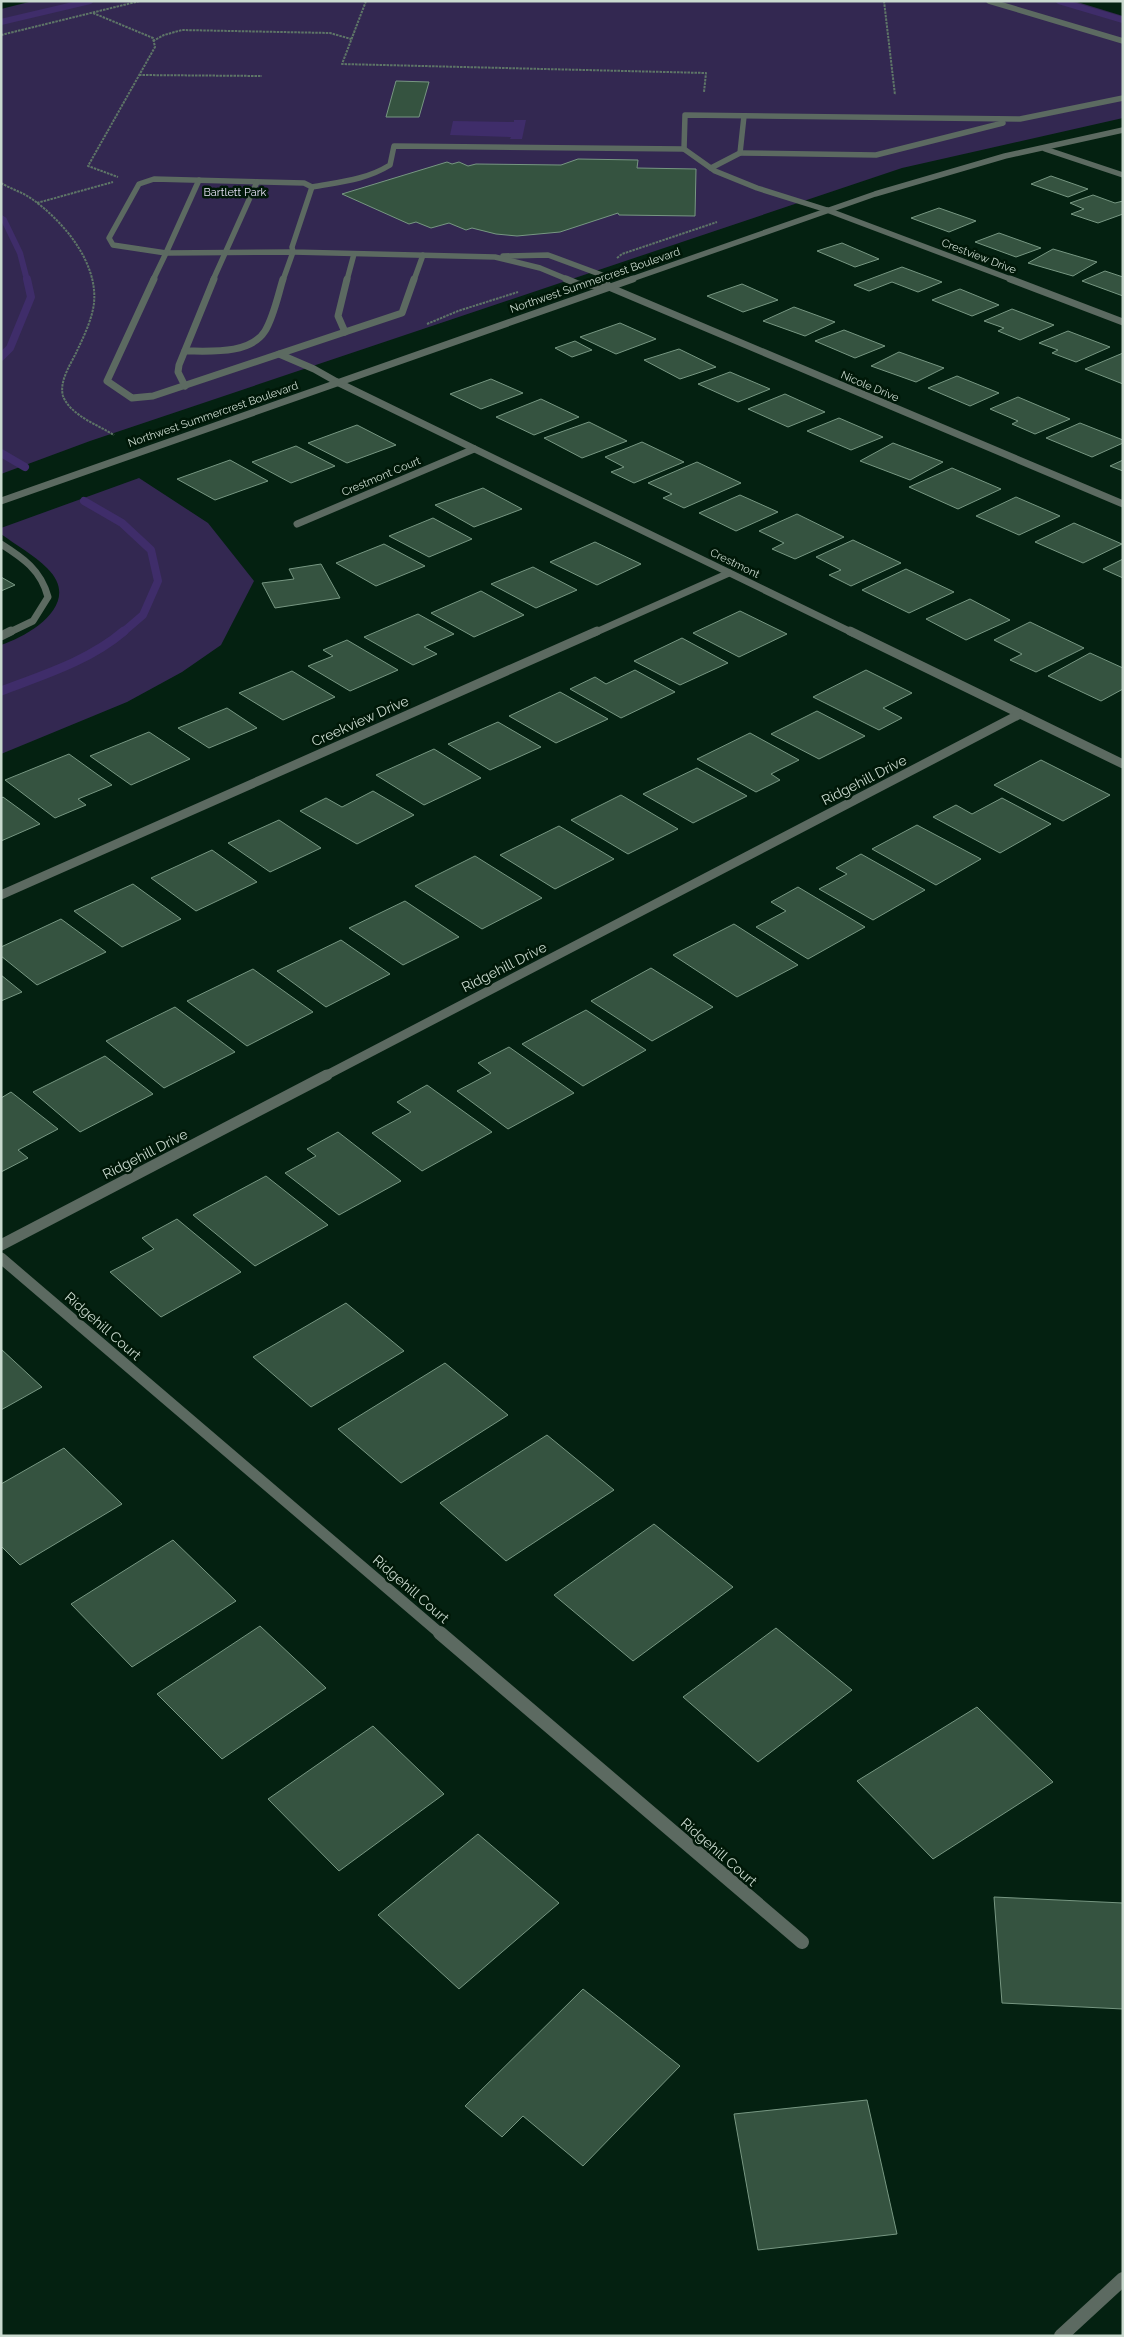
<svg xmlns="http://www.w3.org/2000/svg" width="1124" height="2337" font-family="Raleway,sans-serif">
<rect width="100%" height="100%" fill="#042111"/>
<g fill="#332851">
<polygon points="33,1 1074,1 1123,16 1123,118 902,168 90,441 1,474 1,9"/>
<path d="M 139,478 L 208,523 L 254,581 L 221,645 L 182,672 L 127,702 L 1,754 L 1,645 C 31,635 83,603 47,568 C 34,555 16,545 1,534 L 1,528 Z"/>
</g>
<polygon fill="#3f2d6a" points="514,120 526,120 522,139 510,139 511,137 450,135 453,121 514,122"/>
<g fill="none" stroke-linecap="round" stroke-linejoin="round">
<g stroke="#3f2d6a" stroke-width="6">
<polyline points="1059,1 1123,20"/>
<polyline points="1,22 90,1"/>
<polyline points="1,218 4,220 20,253 27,280"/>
</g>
<g stroke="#3f2d6a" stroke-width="8">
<polyline points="1,357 10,348 31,297 27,279"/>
<polyline points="1,453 25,467"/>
<polyline points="84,501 122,523 151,550 158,581 143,615 122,633"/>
</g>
<path stroke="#3f2d6a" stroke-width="9" d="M 1,691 C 43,675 89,661 124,631"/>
</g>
<g fill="#355340" stroke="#779782">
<polygon points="396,81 429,82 419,117 386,117"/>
<polygon points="578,159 638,160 637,168 696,169 695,216 619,215 618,213 560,232 517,236 496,234 472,228 466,230 449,223 431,228 416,222 409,224 342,194 447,162 452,164 459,162 468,166 476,164 561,165"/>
<polygon points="1051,176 1088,189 1068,197 1031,184"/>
<polygon points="1093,195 1115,203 1123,201 1123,214 1098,223 1071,214 1084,209 1070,203"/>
<polygon points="939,208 976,221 949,232 911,218"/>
<polygon points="999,233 1041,248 1016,257 975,242"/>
<polygon points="842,243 879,259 855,267 817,251"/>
<polygon points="1053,249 1097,262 1073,276 1028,263"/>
<polygon points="902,267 942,282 918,292 892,282 869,291 854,285"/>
<polygon points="1105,271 1123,277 1123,296 1082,281"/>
<polygon points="742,284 778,300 743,312 707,296"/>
<polygon points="960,289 999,305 972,316 932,300"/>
<polygon points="794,307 835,322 805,336 763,321"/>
<polygon points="1012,309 1054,325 1020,340 998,331 1004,328 984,321"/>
<polygon points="620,323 656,339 616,354 580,337"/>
<polygon points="844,330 885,346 855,358 815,341"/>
<polygon points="1068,331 1110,347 1076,362 1052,353 1058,350 1039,343"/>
<polygon points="575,341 592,350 572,357 555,348"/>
<polygon points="679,349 716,367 680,379 644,360"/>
<polygon points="899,352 944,368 916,382 871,366"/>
<polygon points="1123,353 1123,384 1085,369"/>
<polygon points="730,372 770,389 738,402 698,384"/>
<polygon points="957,376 999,393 970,406 928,388"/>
<polygon points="491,379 523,393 481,409 450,394"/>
<polygon points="785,394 825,412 788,427 748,409"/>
<polygon points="1018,397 1070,419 1035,434 1012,424 1018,421 990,409"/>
<polygon points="541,399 579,417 534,435 496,417"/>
<polygon points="839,418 883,437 851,450 807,431"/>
<polygon points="589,422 627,441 582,458 544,438"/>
<polygon points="1080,423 1123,440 1123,443 1092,457 1046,438"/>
<polygon points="357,425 396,445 347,463 308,443"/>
<polygon points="642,442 684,462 634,483 611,472 624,467 605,457"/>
<polygon points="893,443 943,462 910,480 860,461"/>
<polygon points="296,446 335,466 291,483 252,462"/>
<polygon points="230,460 268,481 215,500 177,479"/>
<polygon points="1123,460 1123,471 1110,466"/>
<polygon points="697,462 741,483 684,508 663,498 672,494 648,483"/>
<polygon points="952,468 1001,489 958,509 909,487"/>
<polygon points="483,488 522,509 474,527 435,505"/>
<polygon points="740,495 778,512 736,531 699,513"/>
<polygon points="1016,497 1060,516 1019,535 976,516"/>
<polygon points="797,514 844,537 795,559 772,549 784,543 759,531"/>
<polygon points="433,518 472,539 429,557 389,536"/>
<polygon points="1074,523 1122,544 1083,563 1035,542"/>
<polygon points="853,540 901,563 851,586 829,575 841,570 816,557"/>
<polygon points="595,542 641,564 597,585 550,562"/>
<polygon points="384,544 425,566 376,586 336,563"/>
<polygon points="1123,559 1123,578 1103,569"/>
<polygon points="321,564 340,598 275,608 262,583 294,579 289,569"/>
<polygon points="533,567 577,590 536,608 491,584"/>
<polygon points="906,569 954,592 909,613 862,590"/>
<polygon points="1,577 15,585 1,591"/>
<polygon points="481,591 524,615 474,637 431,613"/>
<polygon points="970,599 1010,620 966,640 926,619"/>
<polygon points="740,611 787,634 739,657 693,633"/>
<polygon points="418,614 454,634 424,647 437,654 413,665 364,637"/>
<polygon points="1030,622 1084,648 1036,672 1010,660 1022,654 994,640"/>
<polygon points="682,638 728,663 680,685 634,661"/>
<polygon points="347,640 398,670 350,691 308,666 333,656 323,650"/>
<polygon points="1090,653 1123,668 1123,689 1101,701 1048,676"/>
<polygon points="635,670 675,692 621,718 570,689 595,677 606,684"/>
<polygon points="866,670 912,693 883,708 902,718 879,730 813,697"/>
<polygon points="292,671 335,697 283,720 239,693"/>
<polygon points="560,692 608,719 556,743 509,716"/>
<polygon points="227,708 257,728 209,748 178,728"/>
<polygon points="817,711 865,736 819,759 771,734"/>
<polygon points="498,722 541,747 490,770 448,744"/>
<polygon points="149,732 190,759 131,785 90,756"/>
<polygon points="750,733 799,760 771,774 780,780 756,792 697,759"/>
<polygon points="434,749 481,778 424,805 376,775"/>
<polygon points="69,754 112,785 78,799 86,805 55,818 5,780"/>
<polygon points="1041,760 1110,795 1063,821 994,785"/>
<polygon points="697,768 747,796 693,823 643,794"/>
<polygon points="373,791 414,815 357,844 300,811 326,798 342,807"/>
<polygon points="621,795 678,829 628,854 571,820"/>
<polygon points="3,797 40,824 1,841 1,798"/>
<polygon points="1002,798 1051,824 1000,853 933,817 956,805 972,814"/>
<polygon points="279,820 321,848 270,872 228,843"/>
<polygon points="917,825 981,859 936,885 872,849"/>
<polygon points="559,826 614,859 555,889 500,855"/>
<polygon points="212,850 257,882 196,911 151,878"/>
<polygon points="861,854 925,890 873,920 819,889 847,874 836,868"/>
<polygon points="475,856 542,898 482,929 415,886"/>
<polygon points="133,884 181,919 122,947 74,911"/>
<polygon points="798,887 865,927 808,959 756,927 786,911 771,902"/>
<polygon points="405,901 459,937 403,965 349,928"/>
<polygon points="61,919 106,952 37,985 1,956 1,947"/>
<polygon points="734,924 798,965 737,997 673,955"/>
<polygon points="341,940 390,974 326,1007 277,971"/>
<polygon points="651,968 713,1007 652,1041 591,1001"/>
<polygon points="253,969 313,1012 247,1046 187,1001"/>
<polygon points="1,975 22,992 1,1001"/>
<polygon points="175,1007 235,1052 164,1088 106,1041"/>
<polygon points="586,1010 646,1050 583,1086 522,1044"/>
<polygon points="509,1047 574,1093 508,1129 457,1091 491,1073 478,1063"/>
<polygon points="105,1056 153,1094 80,1132 33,1092"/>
<polygon points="427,1085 492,1132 422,1171 372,1133 411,1112 397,1102"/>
<polygon points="11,1092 58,1129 18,1150 28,1158 1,1172 1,1098"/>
<polygon points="338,1132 401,1181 339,1215 285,1173 316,1156 307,1149"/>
<polygon points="266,1176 328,1225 255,1266 193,1215"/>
<polygon points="177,1219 241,1272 161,1317 110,1272 154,1249 142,1238"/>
<polygon points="346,1303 404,1351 311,1407 253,1357"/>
<polygon points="1,1349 42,1387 1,1410"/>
<polygon points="445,1363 508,1415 401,1483 338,1429"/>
<polygon points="547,1435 614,1490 506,1561 440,1503"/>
<polygon points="64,1448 122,1504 20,1565 1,1546 1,1484"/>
<polygon points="654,1524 733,1587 633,1661 554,1595"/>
<polygon points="173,1540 236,1601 132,1667 71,1604"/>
<polygon points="260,1626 326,1688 222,1759 157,1694"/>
<polygon points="776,1628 852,1690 758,1762 683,1697"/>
<polygon points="977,1707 1053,1782 933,1859 857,1781"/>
<polygon points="373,1726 444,1794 339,1871 268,1799"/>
<polygon points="478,1834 559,1903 459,1989 378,1915"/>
<polygon points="994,1897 1123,1903 1123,2009 1002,2003"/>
<polygon points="583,1989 680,2066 583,2166 523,2116 502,2137 465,2106"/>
<polygon points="867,2100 897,2234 758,2250 734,2114"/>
</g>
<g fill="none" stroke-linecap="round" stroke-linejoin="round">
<g stroke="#5e7567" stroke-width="2" stroke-dasharray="2.5 1" stroke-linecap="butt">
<polyline points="366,1 342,64 706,73 704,92"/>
<polyline points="884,1 895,95"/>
<polyline points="93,13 153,38 155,47 88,166 118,177"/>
<polyline points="1,35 140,1"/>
<polyline points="153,41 164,35 182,30 330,33 351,39"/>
<polyline points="139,75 262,76"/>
<path d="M 1,183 C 11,189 22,192 32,199 C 63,221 98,262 94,303 C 92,320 83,338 76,353 C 70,365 59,382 63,396 C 70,415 98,425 114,435"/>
<polyline points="37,203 113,182"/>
<polyline points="617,258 622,254 717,222"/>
<polyline points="427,324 458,311 518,292"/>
</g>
<g stroke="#5c6a61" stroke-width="5.5">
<polyline points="989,1 1123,41"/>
<polyline points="740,153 876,155 1003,123"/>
<polyline points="711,168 740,153 744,116"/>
<polyline points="199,180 166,253 293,252 283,280"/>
<polyline points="827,210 757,188 715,171 684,149 685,115 1020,119 1123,98"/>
<polyline points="503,256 548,255 602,275 605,280"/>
<polyline points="153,280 166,253 113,245 109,238 139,184 154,179 304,183 312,187"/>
<polyline points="213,280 257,182"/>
<polyline points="347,280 354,254"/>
<polyline points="414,280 423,255"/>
<path d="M 569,280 L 540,268 L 495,257 L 293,252 L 292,247 L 312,187 C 339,182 366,180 390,165 L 394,146 L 684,149"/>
</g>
<g stroke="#5c6a61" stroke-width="7">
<polyline points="154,279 107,381 132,398 153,396 279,354"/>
<polyline points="566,279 578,284 609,287"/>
<polyline points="604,279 609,287"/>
<polyline points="345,332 338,316 347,279"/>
<path d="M 185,351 C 209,351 250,355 265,331 C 274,316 278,295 283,279"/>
<polyline points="337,382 314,369 279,354 402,313 414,279"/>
<polyline points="185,386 178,372 179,365 214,279"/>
<path d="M 1,544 C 23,558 41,570 48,597 L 33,621 L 8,633"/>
</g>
<polyline stroke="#5c6a61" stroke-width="9" points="1,636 11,631"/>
<g stroke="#5c6a61" stroke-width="5.5">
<polyline points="1045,149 1123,175"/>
<polyline points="827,210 1013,280"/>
</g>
<g stroke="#5c6a61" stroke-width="7">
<polyline points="1010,279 1123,322"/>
<polyline points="609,287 1123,504"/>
<polyline points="337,382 853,633"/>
<polyline points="297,524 474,449"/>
<polyline points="594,633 729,573"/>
</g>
<g stroke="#5c6a61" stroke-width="9">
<polyline points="850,631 1123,764"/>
<polyline points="1,895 597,631"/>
<polyline points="325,1076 1020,714"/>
</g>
<g stroke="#5c6a61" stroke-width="11">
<polyline points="1,1245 327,1075"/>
<polyline points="1,1258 442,1635"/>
</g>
<g stroke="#5c6a61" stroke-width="14">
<polyline points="440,1633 802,1942"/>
<polyline points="1061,2336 1123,2279"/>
</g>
<polyline stroke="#5c6a61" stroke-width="5.5" points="629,280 875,194 1005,156 1123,130"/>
<polyline stroke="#5c6a61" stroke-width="7" points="1,501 633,279"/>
</g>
<g text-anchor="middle" stroke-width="5" stroke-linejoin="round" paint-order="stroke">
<g font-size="11" fill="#e5e1f5" stroke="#001808">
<text x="235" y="196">Bartlett Park</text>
</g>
<g font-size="11" fill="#cadacf" stroke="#001808">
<text transform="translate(979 256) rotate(21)" y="4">Crestview Drive</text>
<text transform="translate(595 280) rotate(-19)" y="4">Northwest Summercrest Boulevard</text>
<text transform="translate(870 386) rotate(23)" y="4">Nicole Drive</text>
<text transform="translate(213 414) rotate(-19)" y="4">Northwest Summercrest Boulevard</text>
<text transform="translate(381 476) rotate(-23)" y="4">Crestmont Court</text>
<text transform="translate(735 563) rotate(26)" y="4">Crestmont</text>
</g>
<g font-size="14" fill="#cadacf" stroke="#001808">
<text transform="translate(360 721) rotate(-24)" y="5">Creekview Drive</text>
<text transform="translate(864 780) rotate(-27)" y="5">Ridgehill Drive</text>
<text transform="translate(504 967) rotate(-27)" y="5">Ridgehill Drive</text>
<text transform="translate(145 1154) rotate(-27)" y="5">Ridgehill Drive</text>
<text transform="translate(103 1326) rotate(41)" y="5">Ridgehill Court</text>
<text transform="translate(411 1589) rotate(41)" y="5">Ridgehill Court</text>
<text transform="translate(719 1852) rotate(41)" y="5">Ridgehill Court</text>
</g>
</g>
<rect width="1124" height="2337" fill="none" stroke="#cadacf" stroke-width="5"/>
</svg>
